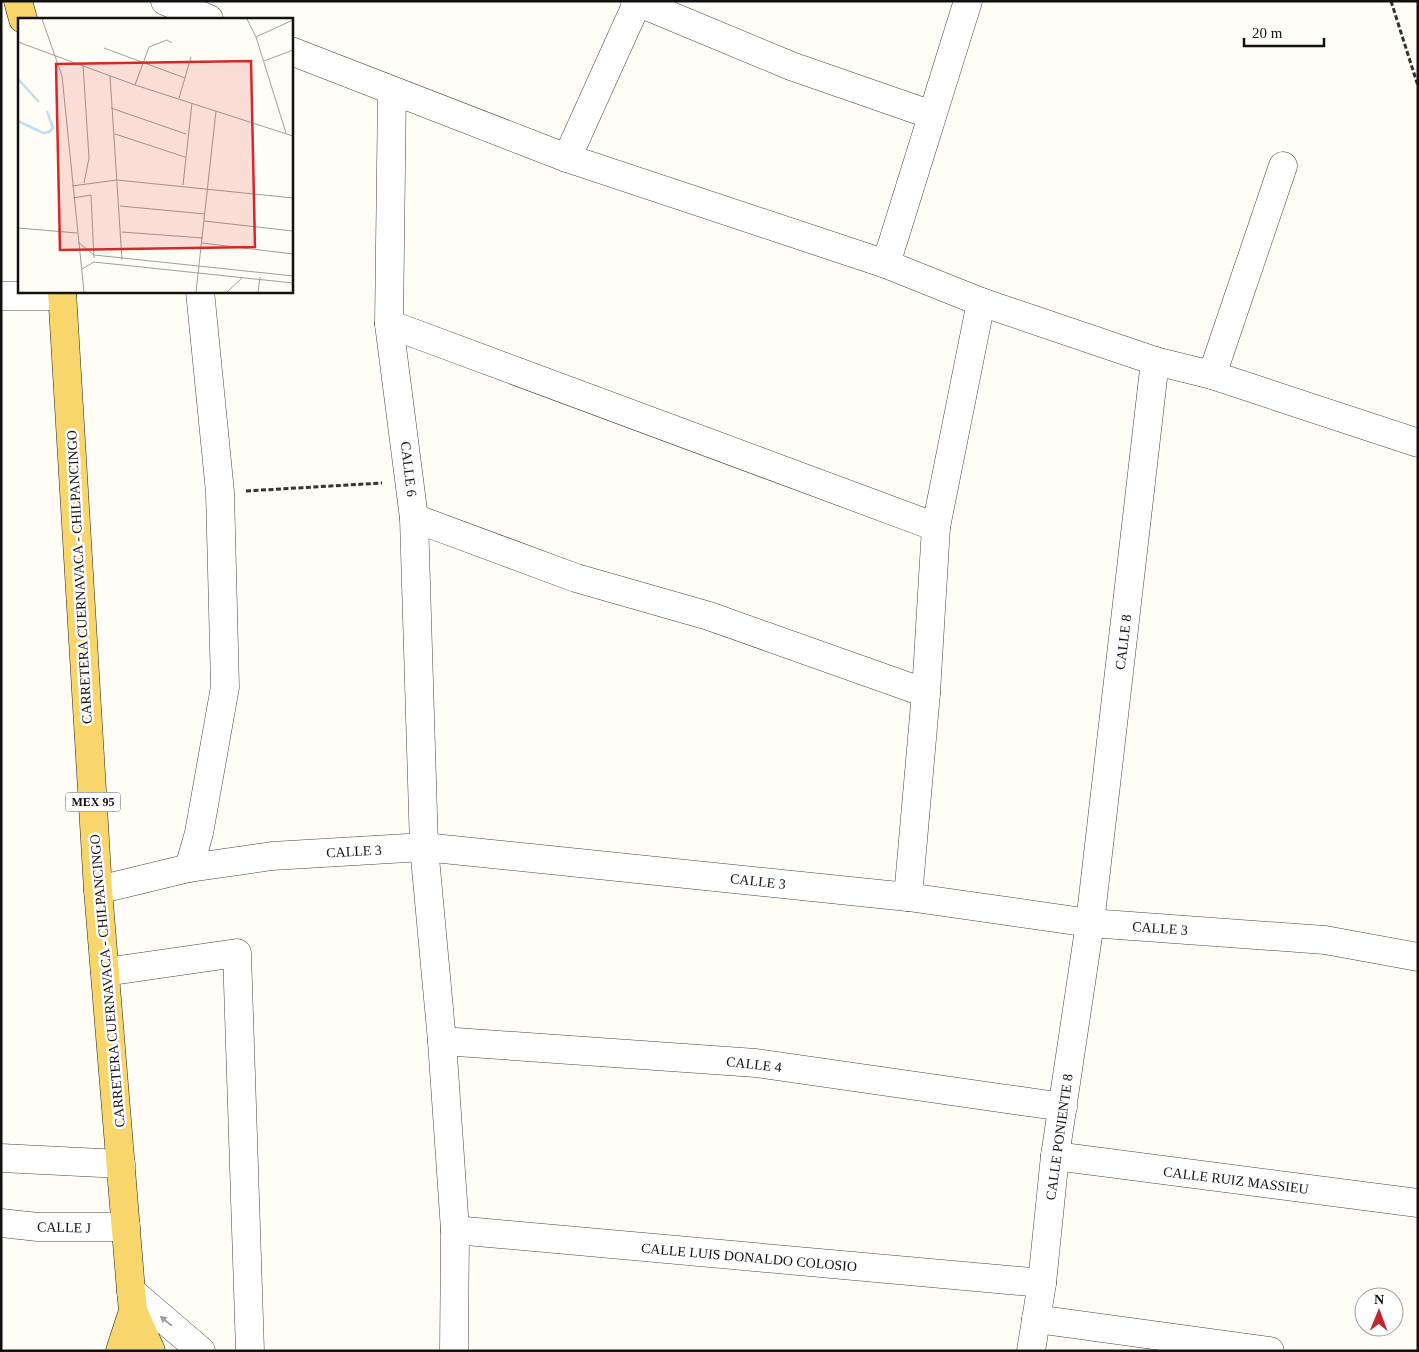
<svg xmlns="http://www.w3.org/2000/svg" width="1419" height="1352" font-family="Georgia,serif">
<rect width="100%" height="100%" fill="#fffdf5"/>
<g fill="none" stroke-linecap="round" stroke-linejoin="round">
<defs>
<g id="minor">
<polyline points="165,1 209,19"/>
<polyline points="635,1 791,66 932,115"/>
<polyline points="291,51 567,158 886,264 981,302 1155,361 1212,375 1418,443"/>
<polyline points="392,91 389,324 414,518 424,847 442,1041 455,1230 454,1351"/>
<polyline points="567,158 638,1"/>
<polyline points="886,264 968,1"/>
<polyline points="1,296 62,296"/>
<polyline points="389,324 936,527"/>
<polyline points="1212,375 1283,166"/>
<polyline points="414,518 576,578 709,616 926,693"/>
<polyline points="189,868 199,833 225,687 220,492 200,291"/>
<polyline points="98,890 189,868 272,856 424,847 908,897 1090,923 1325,940 1418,957"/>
<polyline points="908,897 926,693 936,527 981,302"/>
<polyline points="105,972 237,953 250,1351"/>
<polyline points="442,1041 756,1063 1063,1107"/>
<polyline points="1055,1156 1418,1203"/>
<polyline points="1,1158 121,1164"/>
<polyline points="1,1223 38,1227 126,1227"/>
<polyline points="455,1230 1042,1283"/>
<polyline points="131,1291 201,1351"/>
<polyline points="1036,1319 1270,1351"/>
<polyline points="1031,1351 1042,1283 1055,1156 1090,923 1155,361"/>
</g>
<g id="major">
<polyline points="18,1 23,19"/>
<polyline points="62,291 98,890 131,1291 133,1311 151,1351"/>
<polyline points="120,1351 133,1311"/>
</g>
</defs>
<use href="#minor" stroke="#444" stroke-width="29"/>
<use href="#major" stroke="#222" stroke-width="29"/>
<g stroke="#333" stroke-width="3" stroke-dasharray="5 2.5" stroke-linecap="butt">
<polyline points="1391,1 1418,86"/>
<polyline points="246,491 382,483"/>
</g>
<use href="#minor" stroke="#fff" stroke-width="28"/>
<use href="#major" stroke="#f9d66b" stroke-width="28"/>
</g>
<defs><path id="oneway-solid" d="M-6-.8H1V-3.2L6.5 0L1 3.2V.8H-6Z" transform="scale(1.25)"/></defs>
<use fill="#a0a0a0" href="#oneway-solid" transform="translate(166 1321) rotate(-140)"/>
<g text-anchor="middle" stroke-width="5" stroke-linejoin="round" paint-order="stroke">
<rect fill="#fff" stroke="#585858" stroke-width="1" x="65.5" y="792.5" width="55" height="19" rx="4"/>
<g font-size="12" font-weight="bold" fill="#111">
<text x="93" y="806">MEX 95</text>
</g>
<g font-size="14" fill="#111" stroke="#fff">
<text transform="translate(409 469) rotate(83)" y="5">CALLE 6</text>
<text transform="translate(79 577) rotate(-93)" y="5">CARRETERA CUERNAVACA - CHILPANCINGO</text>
<text transform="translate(1123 642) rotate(-83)" y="5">CALLE 8</text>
<text transform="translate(354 851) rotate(-3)" y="5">CALLE 3</text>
<text transform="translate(758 881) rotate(6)" y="5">CALLE 3</text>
<text transform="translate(1160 928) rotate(4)" y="5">CALLE 3</text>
<text transform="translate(107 981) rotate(-95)" y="5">CARRETERA CUERNAVACA - CHILPANCINGO</text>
<text transform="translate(754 1064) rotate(6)" y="5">CALLE 4</text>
<text transform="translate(1059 1137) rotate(-82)" y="5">CALLE PONIENTE 8</text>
<text transform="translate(1236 1180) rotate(7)" y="5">CALLE RUIZ MASSIEU</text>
<text transform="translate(64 1227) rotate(1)" y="5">CALLE J</text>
<text transform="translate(749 1257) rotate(5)" y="5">CALLE LUIS DONALDO COLOSIO</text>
</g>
</g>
<g transform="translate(18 18)">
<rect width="275" height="275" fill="#fffdf5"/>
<path fill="none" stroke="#b9e0f7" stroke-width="2.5" d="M 0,61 L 21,84M 0,103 L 25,115 L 31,114 L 35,110 L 29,93"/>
<path fill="none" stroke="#a09f9a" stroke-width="1" d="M 24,1 L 44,58 L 66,274M 229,1 L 238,19 L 268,115M 238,19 L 275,2M 0,24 L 117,67 L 275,118M 86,30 L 167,60M 246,43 L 275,32M 65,47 L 71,140 L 66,165M 92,58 L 104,242M 117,67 L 131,29 L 149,22 L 154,25M 161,80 L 173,39M 93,90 L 168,116M 97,116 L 167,139M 165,167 L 174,85M 54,168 L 99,162 L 275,180M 55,180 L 73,177 L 76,240M 102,188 L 187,196M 186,203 L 275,213M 0,210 L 59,215M 104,214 L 185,220M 60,224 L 76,237 L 275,258M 184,225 L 275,236M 64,251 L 76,244 L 275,265M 178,274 L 198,93M 209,274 L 224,260M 240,274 L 242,259"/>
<path fill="#d62828" fill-opacity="0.15" stroke="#d62828" stroke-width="2.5" d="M 233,43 L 237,229 L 42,232 L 38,46 Z"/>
<rect width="275" height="275" fill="none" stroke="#111" stroke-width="2.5"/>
</g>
<rect width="1419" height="1352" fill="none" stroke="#111111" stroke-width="5"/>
<g transform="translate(1379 1312) rotate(1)"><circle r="24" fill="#ffffff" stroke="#a0a0a0"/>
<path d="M0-4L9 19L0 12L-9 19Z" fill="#c4262e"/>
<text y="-8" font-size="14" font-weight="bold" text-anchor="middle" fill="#111111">N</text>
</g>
<path d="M1244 38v8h80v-8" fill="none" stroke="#111111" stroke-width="2.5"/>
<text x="1252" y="38" font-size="15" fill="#111111" stroke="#ffffff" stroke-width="4" paint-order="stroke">20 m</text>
</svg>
